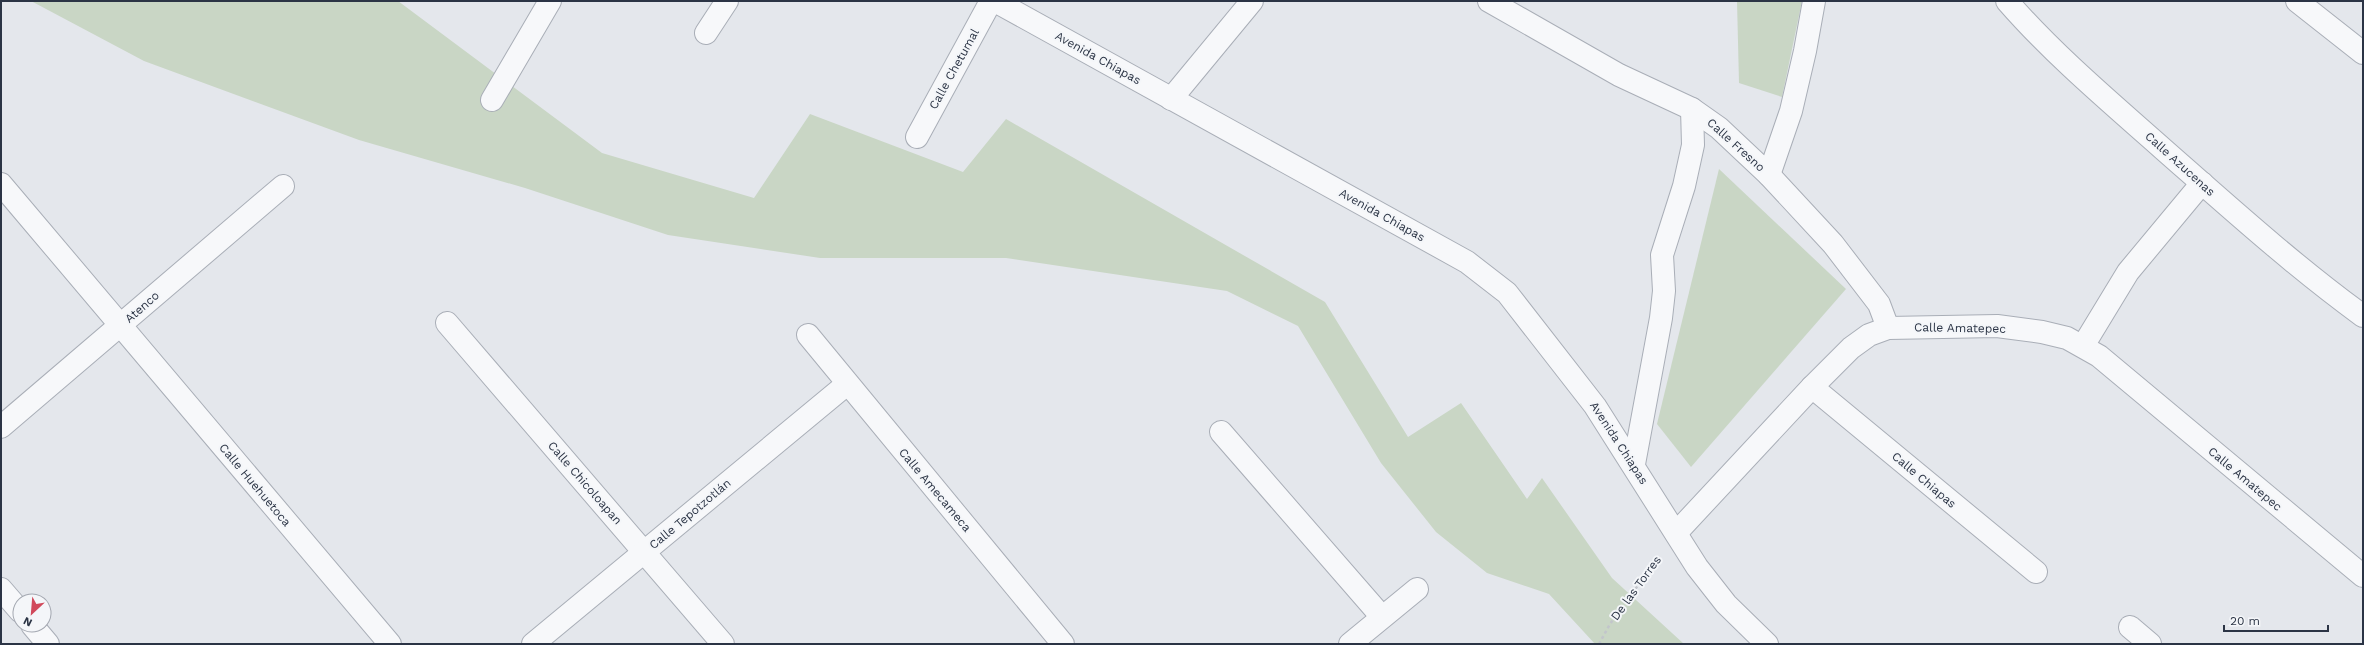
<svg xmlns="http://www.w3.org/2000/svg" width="2364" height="645" font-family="'Work Sans',sans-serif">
<rect width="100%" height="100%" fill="#e4e7ec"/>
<g fill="#c9d6c5">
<polygon points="31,1 398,1 602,153 754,198 810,114 963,172 1006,119 1325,302 1408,437 1461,403 1527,499 1542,478 1612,578 1684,644 1595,644 1549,594 1487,573 1436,532 1381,463 1298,326 1227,291 1006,258 820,258 668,235 525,188 359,140 144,61"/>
<polygon points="1737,1 1802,1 1782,97 1739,83"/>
<polygon points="1719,169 1846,289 1691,467 1657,424"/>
</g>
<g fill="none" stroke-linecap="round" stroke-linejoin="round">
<defs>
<g id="minor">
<polyline points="995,1 1467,262 1507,293 1595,406 1697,567 1726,604 1767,644"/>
<polyline points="1489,1 1619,75 1692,109 1719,128 1769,175 1833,244 1879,304 1888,328"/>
<path d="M 2007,1 C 2054,55 2110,102 2163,149 C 2229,207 2293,265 2363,316"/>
<polyline points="2297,1 2363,53"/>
<polyline points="706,33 727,1"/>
<polyline points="1171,99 1252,1"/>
<polyline points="492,100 550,1"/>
<polyline points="917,137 991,1"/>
<polyline points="1769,175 1791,111 1805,51 1814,1"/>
<polyline points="1,184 390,644"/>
<polyline points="447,323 723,644"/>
<polyline points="808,335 1063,644"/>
<polyline points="2083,346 2128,272 2202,183"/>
<polyline points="1812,387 2036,572"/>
<polyline points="1,427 283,186"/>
<polyline points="1221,432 1382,617"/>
<polyline points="1634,464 1661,318 1664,291 1662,255 1684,186 1693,145 1692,109"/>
<polyline points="1676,533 1812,387 1851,348 1869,335 1888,328 1997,326 2042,332 2067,338 2099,356 2363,576"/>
<polyline points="1,589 20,611"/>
<polyline points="32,625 48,644"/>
<polyline points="2130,627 2150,644"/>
<polyline points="533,644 847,384"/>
<polyline points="1350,644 1417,589"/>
</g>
</defs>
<use href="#minor" stroke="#a9aeb7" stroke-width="24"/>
<polyline stroke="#c2c5cb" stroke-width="2.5" stroke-dasharray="3 3" stroke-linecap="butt" points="1599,644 1610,624 1657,559"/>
<use href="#minor" stroke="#f7f8fa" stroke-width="22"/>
</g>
<g text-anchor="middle" stroke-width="4" stroke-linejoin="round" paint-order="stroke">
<g font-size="12" fill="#2b3445" stroke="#f4f6f9">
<text transform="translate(1098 58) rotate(29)" y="4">Avenida Chiapas</text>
<text transform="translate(954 69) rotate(-61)" y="4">Calle Chetumal</text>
<text transform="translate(1736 145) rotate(42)" y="4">Calle Fresno</text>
<text transform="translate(2180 164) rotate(42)" y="4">Calle Azucenas</text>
<text transform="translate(1382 215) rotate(29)" y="4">Avenida Chiapas</text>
<text transform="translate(142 307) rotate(-41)" y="4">Atenco</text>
<text transform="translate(1960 328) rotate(1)" y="4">Calle Amatepec</text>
<text transform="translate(1619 443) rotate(57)" y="4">Avenida Chiapas</text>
<text transform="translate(2245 479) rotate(40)" y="4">Calle Amatepec</text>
<text transform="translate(1924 480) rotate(40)" y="4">Calle Chiapas</text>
<text transform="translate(585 483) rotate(49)" y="4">Calle Chicoloapan</text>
<text transform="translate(255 485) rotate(50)" y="4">Calle Huehuetoca</text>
<text transform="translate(935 490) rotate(50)" y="4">Calle Amecameca</text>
<text transform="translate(690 514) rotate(-40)" y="4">Calle Tepotzotlán</text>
<text transform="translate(1636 588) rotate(-54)" y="4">De las Torres</text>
</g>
</g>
<rect width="2364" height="645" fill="none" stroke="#2b3445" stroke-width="4"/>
<g transform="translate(32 613) rotate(206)"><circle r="19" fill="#f4f6f9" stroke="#a4a8b1"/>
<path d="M0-3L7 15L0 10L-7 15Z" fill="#d1495b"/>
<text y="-6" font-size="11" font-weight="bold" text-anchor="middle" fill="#2b3445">N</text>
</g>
<path d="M2224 625v6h104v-6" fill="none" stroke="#2b3445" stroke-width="2"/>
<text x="2230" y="625" font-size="12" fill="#2b3445" stroke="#f4f6f9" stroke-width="3" paint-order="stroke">20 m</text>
</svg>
